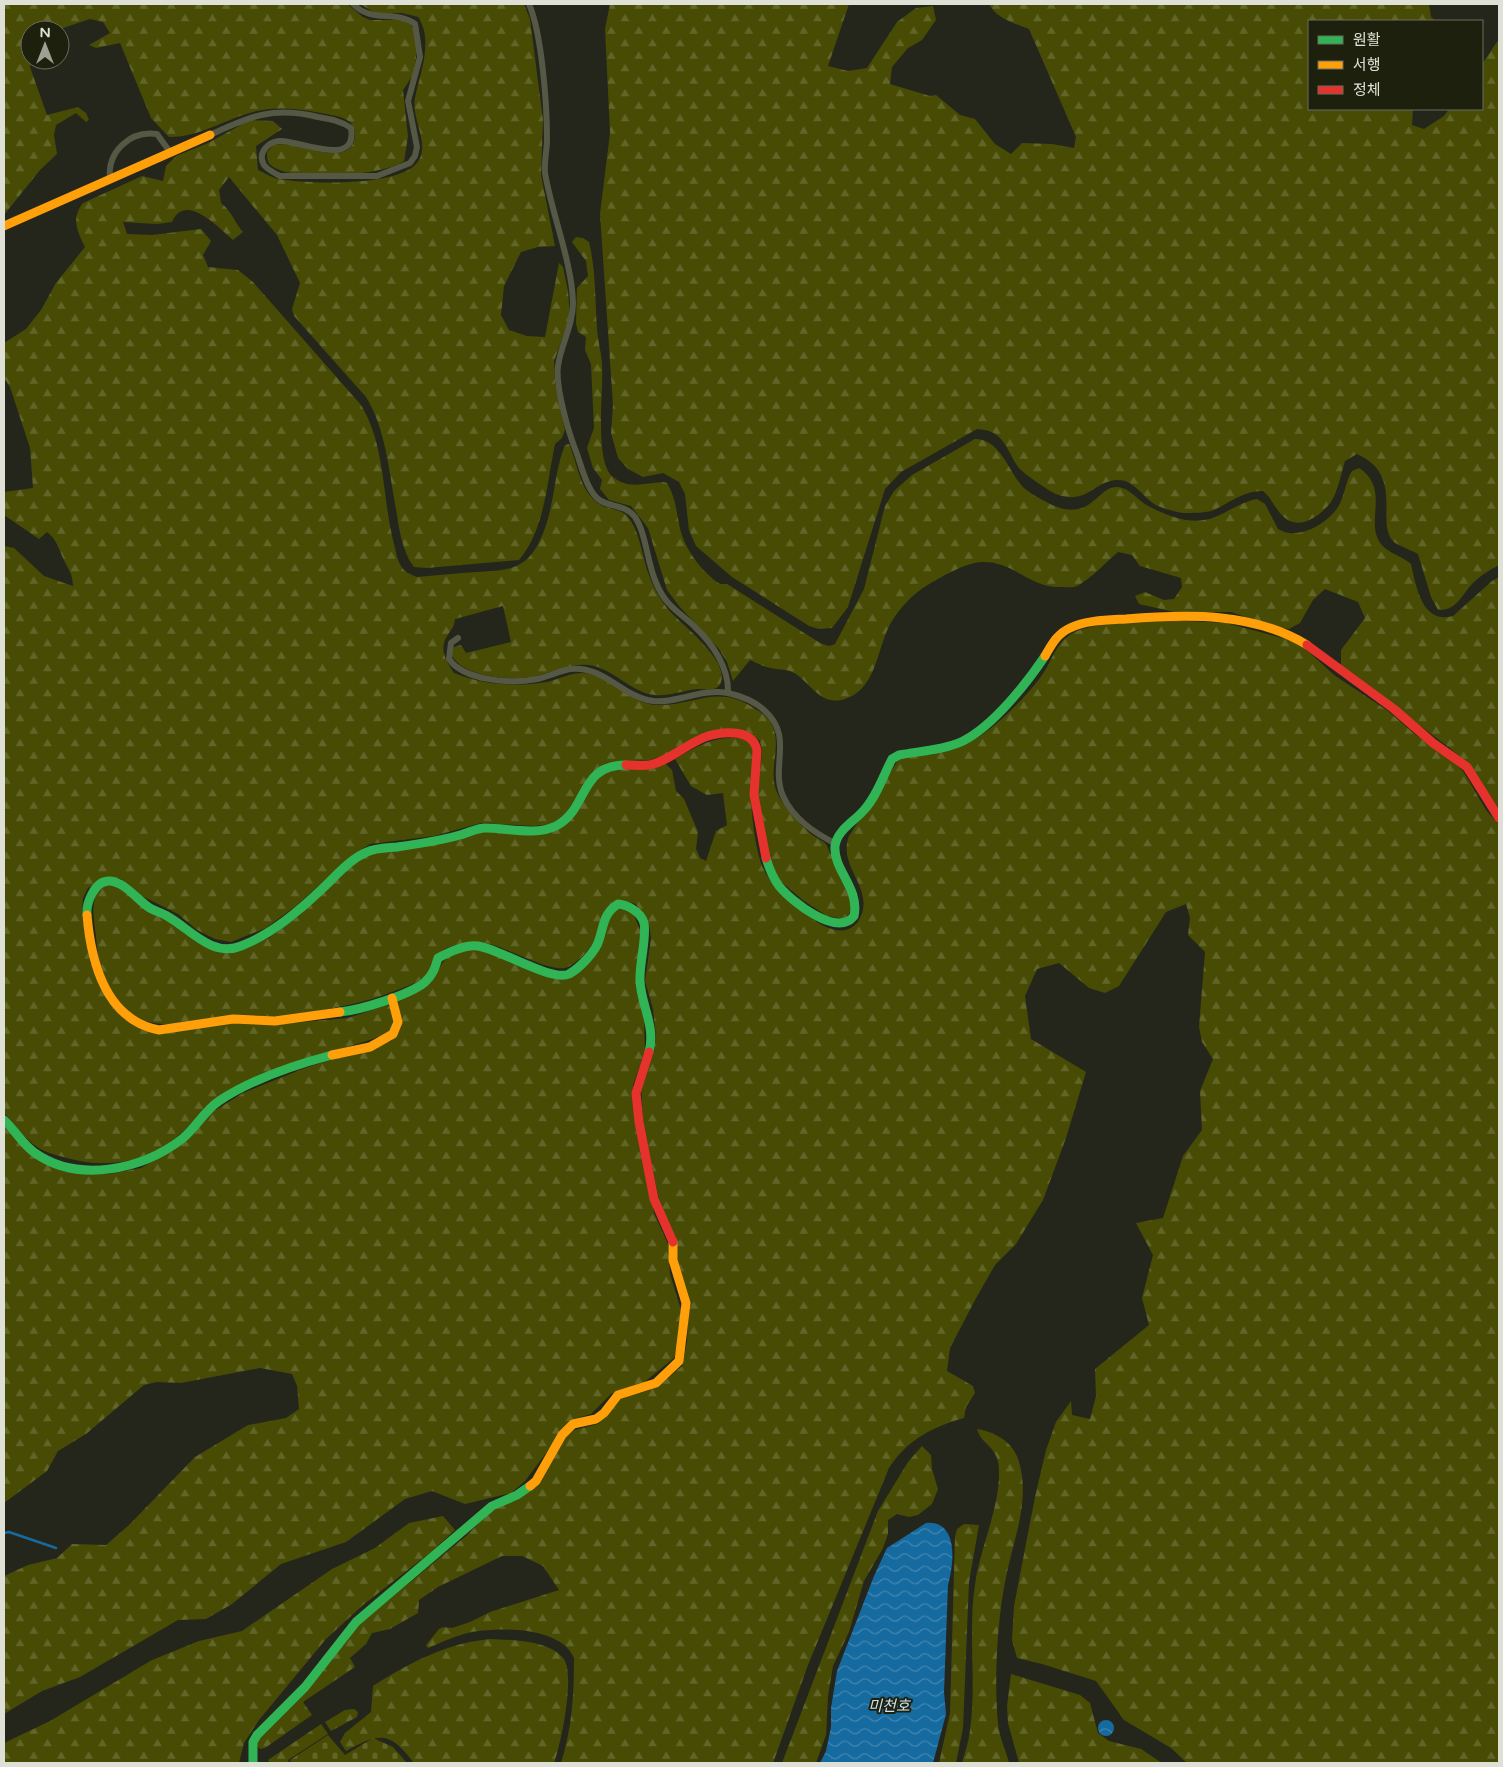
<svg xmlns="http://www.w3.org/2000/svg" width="1503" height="1767" font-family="'Varela Round','Noto Sans KR',sans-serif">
<defs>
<pattern id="forest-firs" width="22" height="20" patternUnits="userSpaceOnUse" patternTransform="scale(1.25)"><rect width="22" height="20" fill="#474b04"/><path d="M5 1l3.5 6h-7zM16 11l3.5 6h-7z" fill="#616528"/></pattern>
<pattern id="cemetery-stones" width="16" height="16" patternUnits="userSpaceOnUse" patternTransform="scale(1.25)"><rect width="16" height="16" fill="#474b04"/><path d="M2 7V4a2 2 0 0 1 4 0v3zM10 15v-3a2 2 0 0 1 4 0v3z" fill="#616528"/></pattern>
<pattern id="water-waves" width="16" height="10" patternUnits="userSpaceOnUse" patternTransform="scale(1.25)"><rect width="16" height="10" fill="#156a9f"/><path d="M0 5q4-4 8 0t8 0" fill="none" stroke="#4286b0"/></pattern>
</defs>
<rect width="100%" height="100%" fill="#24261c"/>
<g fill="url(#forest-firs)">
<path d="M 4,4 L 347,4 L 363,17 L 370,20 L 402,20 L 410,24 L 414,30 L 417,38 L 416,58 L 413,75 L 403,90 L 408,137 L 404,161 C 384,176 292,182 272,166 C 267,163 267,158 267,152 L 273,145 C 279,144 286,144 292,145 C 309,148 352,166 355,136 C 355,131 354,126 350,122 C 342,116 331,115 321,113 C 301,109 277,106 257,111 C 226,118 202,137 169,137 L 151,118 L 120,43 L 96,48 L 89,45 L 110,33 L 103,22 L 90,19 L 57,30 L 30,30 L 30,60 L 32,60 L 30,67 L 47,115 L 78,107 L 86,113 L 89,120 L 86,122 L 76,113 L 56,125 L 54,135 L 57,154 L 40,170 L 4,215 Z"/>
<path d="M 360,4 L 524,4 L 530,19 L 543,120 L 541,175 L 555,246 L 538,247 L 521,252 L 504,286 L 501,315 L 509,330 L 527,336 L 545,337 L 559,263 L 563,267 L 568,291 L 570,317 L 554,361 L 555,384 L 565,430 L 562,438 L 555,444 C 547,481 545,530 519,560 L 427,568 L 414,567 C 402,552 399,528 396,509 C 389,472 386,429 366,397 L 294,316 L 292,309 L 300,283 L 277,235 L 229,177 L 219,190 L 221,203 C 231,210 235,223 243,232 L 233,240 C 219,228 185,191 172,222 L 157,224 L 123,222 L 127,234 L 152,235 L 201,229 L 211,241 L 203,255 L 208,267 L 238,270 L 253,282 L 361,405 C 386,446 382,498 394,544 C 396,551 397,560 401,566 C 404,572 410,574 417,577 C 432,576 447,574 463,573 C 506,569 528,576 545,528 C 555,501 554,472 565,445 L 569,444 C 578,464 579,490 599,504 C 606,509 620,509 626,515 C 640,529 642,557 649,575 C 653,587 659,598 667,608 C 679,623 729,659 721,682 C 718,692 707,689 698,689 C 684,690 668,697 654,695 C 630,692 613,668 589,665 C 571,663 554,672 537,676 C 514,681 462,678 451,654 L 454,647 L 461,645 L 466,653 L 511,642 L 503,606 L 455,619 C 454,626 453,627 449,633 C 438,648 445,659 454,673 C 483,685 516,687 547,682 C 560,679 569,673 583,673 C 608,674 633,706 659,705 C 697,705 717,684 754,708 C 760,712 767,716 771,723 C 783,744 768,768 776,790 C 782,805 799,824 811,834 C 817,839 826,841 828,848 C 834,866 865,905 844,919 L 827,916 L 804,901 L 779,880 L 772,866 L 764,835 L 758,794 L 762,751 L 760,741 L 751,733 L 734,730 L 650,760 L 606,763 L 566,816 L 551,824 L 534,826 L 481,823 L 434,836 L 370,844 L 354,854 L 296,906 L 266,928 L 231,942 L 215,939 L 197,930 L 178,914 L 142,896 L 121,879 L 111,878 L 99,881 L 88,888 L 83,898 L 82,914 L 90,962 L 98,982 L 128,1021 L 164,1033 L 233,1023 L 270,1025 L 348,1018 L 387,1005 L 393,1008 L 393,1028 L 386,1034 C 335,1054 280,1061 232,1089 C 212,1101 195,1121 178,1136 C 146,1163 107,1169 67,1158 C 55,1155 43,1152 33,1144 C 22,1135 14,1123 4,1113 L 4,546 L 14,548 L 44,576 L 73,586 C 72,572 69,571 64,560 C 58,548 58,541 47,532 L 39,539 L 4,515 L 4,492 L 33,488 L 30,448 L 10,387 L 4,378 L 4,343 L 26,329 L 41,310 L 56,283 L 85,247 C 77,231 71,218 83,203 L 142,176 L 163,181 L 166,166 L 176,156 L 208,143 L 250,120 L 273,121 L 282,129 L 256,146 L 258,170 C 265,173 272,178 279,179 C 307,184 408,188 420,158 C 428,140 411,117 415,98 C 420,73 434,40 418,17 L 402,13 L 375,13 Z"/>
<path d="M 610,4 L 849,4 L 828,66 L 848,71 L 867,68 L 897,22 L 916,8 L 933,6 L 936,20 L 922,40 L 908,48 L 892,67 L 890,84 L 930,96 L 936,95 L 960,115 L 975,119 L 995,144 L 1011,154 L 1022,143 L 1052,144 L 1074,148 L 1076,137 L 1029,29 C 1014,23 997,19 989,4 L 1429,4 L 1431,17 L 1436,21 L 1309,21 L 1309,109 L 1413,109 L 1412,125 L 1424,129 L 1444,116 L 1449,109 L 1482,109 L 1482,64 L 1499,39 L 1499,565 C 1490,570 1481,575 1473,583 C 1462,594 1457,611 1438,610 L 1431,597 L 1418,554 C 1413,551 1397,545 1394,542 C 1374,523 1406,476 1357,454 L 1345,461 C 1341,474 1338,491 1331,502 C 1322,514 1303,529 1288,520 C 1277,514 1273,499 1263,491 C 1243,491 1231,502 1214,510 C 1206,513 1192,513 1184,513 C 1176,512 1164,509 1158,506 C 1143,499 1135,479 1117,480 C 1094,481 1086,506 1056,494 C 1049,491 1024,474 1019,468 C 1005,449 1005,430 977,429 L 901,472 L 885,489 L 848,607 L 832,628 L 819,629 L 809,626 L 732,577 L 696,546 L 689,530 L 685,494 L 679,482 L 663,473 L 643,477 L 628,469 L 618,458 L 611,433 L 613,405 L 600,214 L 610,133 L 605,29 Z"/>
<path d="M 576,237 L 583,238 L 589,242 C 596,271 595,300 597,329 C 598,341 601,352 602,363 C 604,389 594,459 612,476 C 627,490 645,483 663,482 L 667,483 C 677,500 676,514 681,532 C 686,551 704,574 720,584 L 727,584 L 820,643 L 829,646 L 835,644 L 864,589 L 885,506 L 894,491 L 912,475 L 975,439 C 1001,439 1008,472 1024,488 C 1031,494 1041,499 1050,504 C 1092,524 1097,485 1118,487 C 1130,488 1139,502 1150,507 C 1170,517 1193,526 1215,517 C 1230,511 1241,502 1257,499 L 1265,504 L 1278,529 C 1297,541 1326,525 1338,507 C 1345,496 1345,482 1352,471 L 1359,468 C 1391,489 1364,522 1381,544 C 1388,553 1402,556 1411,564 C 1416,586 1422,625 1453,616 L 1492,581 L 1499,577 L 1499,809 L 1470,766 L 1451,749 L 1341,666 L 1341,650 L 1365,618 L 1358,602 L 1325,589 L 1313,600 L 1300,623 L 1289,629 L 1272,626 L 1231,612 L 1174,612 L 1139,604 L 1135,596 L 1145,592 L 1164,600 L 1174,599 L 1182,587 L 1181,578 L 1140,566 L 1132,555 L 1118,552 C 1105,563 1092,578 1077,586 C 1073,588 1067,587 1063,587 C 1029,589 1015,561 982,562 C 966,562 937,579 923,588 C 911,596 900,608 892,621 C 876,647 878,692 841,700 C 818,705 808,678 790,671 C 785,669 777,670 771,668 C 764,667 757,663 750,660 L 733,681 L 727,662 L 719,649 L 679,606 L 667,590 L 648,528 L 631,506 L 609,500 L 600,489 L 602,480 L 593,468 L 587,448 L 594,428 L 591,364 L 585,350 L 586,337 L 578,332 L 576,323 L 577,288 L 588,276 L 586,261 L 572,242 Z"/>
<path d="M 1167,620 L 1226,623 L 1290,640 L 1308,651 L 1334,675 L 1388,711 L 1417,736 L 1448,757 L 1463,771 L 1486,810 L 1499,825 L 1499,1763 L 1187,1763 L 1171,1748 L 1124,1720 L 1096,1681 L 1042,1664 L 1017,1658 L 1012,1640 L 1014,1606 L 1035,1497 L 1046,1450 L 1056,1422 L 1071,1401 L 1072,1415 L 1090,1419 L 1096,1396 L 1095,1369 L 1149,1325 L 1142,1298 L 1153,1255 L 1136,1223 L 1163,1218 L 1183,1156 L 1202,1130 L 1200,1091 L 1213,1059 L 1202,1042 L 1199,1027 L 1205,952 L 1188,935 L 1190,918 L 1186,904 L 1166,912 L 1119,986 L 1105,993 L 1089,988 L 1059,963 L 1037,969 L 1025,996 L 1031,1039 L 1086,1072 L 1066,1138 L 1043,1200 L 1016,1244 L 995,1265 L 975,1300 L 950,1348 L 947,1371 L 973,1386 L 975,1393 L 966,1407 L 964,1418 C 932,1427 907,1440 889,1468 L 808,1665 L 773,1763 L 561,1763 C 572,1728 574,1695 574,1658 C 561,1627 501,1627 472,1632 C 457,1635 442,1642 428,1648 L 426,1645 L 439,1629 L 443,1627 L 452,1628 L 470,1622 L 490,1612 L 559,1590 L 543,1566 L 522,1556 L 502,1556 L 438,1587 L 419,1600 L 418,1613 L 390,1629 L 372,1633 L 366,1644 L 350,1658 L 355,1667 L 303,1702 L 312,1715 L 265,1748 L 260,1749 L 256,1745 L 258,1739 L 356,1627 L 466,1536 L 489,1513 L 539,1485 L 565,1438 L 574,1430 L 598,1424 L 623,1397 L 647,1391 L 660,1385 L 682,1366 L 687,1342 L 689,1303 L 659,1200 L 643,1123 L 641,1083 L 654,1052 L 656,1036 L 653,1009 L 645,981 L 651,938 L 649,924 L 636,904 L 621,900 L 616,901 C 602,923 593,955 568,967 C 551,975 502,943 479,942 C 472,941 463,944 456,945 C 429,951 440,966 423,978 C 415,984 402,988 392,992 C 367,1002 339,1007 312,1012 C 302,1014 292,1017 282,1017 C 267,1017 252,1014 237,1015 C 207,1017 173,1031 143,1020 C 118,1011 99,973 97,947 C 96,926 87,902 102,885 L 115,885 L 174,923 L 185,934 L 234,951 L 248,948 L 270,937 L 299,916 L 352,864 L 366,855 L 486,830 L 543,832 L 578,810 L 597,778 L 603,773 L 616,768 L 648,768 L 665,763 L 672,770 L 676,791 L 684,799 L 698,832 L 696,849 L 700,858 L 706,861 L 716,831 L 727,825 L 723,793 L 707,795 L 691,786 L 675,759 C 703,743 714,736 747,738 C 752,742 754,744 755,750 C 757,761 752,773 751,784 C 750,805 755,853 764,870 C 771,885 783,893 795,904 C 805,913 818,925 832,929 C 843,933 855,929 860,918 C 875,888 837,867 849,836 L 897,762 L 903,757 C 924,754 946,752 966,744 C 991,733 1023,700 1040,678 C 1051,664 1056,641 1073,633 C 1093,622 1143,622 1167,620 Z"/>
<path d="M 623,907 L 634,915 L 642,935 L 636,984 L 644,1020 L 645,1051 L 633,1085 L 632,1096 L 654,1213 L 668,1244 L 670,1274 L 682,1313 L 678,1344 L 674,1358 L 642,1384 L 611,1394 L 591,1414 L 571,1420 L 525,1481 L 511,1493 L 465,1504 L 432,1491 L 405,1499 L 346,1542 L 281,1564 L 232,1604 L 206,1619 L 178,1620 L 80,1677 L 42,1691 L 4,1714 L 4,1576 L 28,1565 L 57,1558 L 72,1544 L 106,1545 L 129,1525 L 195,1457 L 248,1425 L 286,1418 L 299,1409 L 297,1386 L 292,1374 L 260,1368 L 181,1383 L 157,1382 L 144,1385 L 86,1434 L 58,1451 L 47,1471 L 4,1503 L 4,1127 L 40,1160 L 74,1172 L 109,1174 L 141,1168 L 182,1144 L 211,1113 L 243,1093 L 305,1068 L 391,1041 C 409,1023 399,1019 398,999 L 432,981 L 443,962 L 449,956 L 464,951 L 476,949 L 569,977 C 579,971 589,964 596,954 C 606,939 604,913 623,907 Z"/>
<path d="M 977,1429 C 995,1432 1014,1442 1019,1462 C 1031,1502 1012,1543 1005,1582 C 997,1623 994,1682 998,1723 C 999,1737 1006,1750 1009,1763 L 962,1763 C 965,1752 969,1741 970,1730 C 977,1680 967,1629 976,1578 C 982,1544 1000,1505 999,1471 C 999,1446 981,1445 977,1429 Z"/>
<polygon points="922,1446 931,1455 932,1469 938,1489 932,1504 918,1515 909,1517 897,1514 888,1520 888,1534 883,1548 864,1581 849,1632 833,1666 828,1696 826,1735 816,1763 782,1763 878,1511 908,1462"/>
<polygon points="443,1516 455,1530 431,1552 363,1605 326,1639 259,1720 244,1743 239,1763 4,1763 4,1743 50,1721 152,1660 199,1641 242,1631 332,1569 375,1548 409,1523"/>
<polygon points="964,1524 979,1525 969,1582 963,1728 956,1763 939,1763 950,1713 955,1537 957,1529"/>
<path d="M 490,1639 C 512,1640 548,1640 563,1658 C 576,1672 561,1745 554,1763 L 414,1763 C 389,1730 379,1733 346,1751 L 340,1742 L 345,1733 L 371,1712 L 373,1686 C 409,1663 447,1643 490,1639 Z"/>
<polygon points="1011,1674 1080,1695 1090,1703 1098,1733 1109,1741 1141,1749 1162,1763 1019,1763 1008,1723 1007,1706"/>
<polygon points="354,1709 358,1712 357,1717 331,1731 325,1722 345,1710"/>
<polygon points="321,1724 328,1734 288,1760 289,1763 270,1763 268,1760"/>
</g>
<polygon fill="url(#cemetery-stones)" points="328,1735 345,1755 373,1738 393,1747 407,1763 291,1763 290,1760"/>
<g fill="url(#water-waves)">
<path d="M 926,1523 C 959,1520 954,1564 948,1585 L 944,1692 L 946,1714 L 933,1763 L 820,1763 L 826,1751 L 831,1727 L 831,1708 L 837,1671 L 874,1576 L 887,1548 Z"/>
<circle cx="1106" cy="1728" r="8"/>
</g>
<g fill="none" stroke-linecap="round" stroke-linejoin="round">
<polyline stroke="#156a9f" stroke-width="2.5" points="4,1533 9,1532 56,1548"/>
<g stroke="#565846" stroke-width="6">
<path d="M 529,4 C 542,34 547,105 547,139 C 547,150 544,162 545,173 C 552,215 572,262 573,303 C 573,326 561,344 558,366 C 555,387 569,434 577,454 C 582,468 588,494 601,501 C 612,507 627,506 635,517 C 649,538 646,573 665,599 C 673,610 685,617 695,627 C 713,644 729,668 728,693"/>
<path d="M 210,135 C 250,116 274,106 318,117 C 330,119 341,121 351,128 C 358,170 297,139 279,141 C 268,142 257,153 264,165 C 268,170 274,173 280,176 L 377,176 L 410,163 L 415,156 L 417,147 L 408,101 L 420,57 L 415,24 C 395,9 373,24 353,4"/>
<path d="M 110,179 C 107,152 130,130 157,134 L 170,152"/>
<path d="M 458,638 L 451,643 L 449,659 C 464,681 512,684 537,679 C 548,677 559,671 570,669 C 604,665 622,697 653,701 C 676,704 700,688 728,693 C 741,696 756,702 765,711 C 794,737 770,766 783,796 C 793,819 815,833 836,844"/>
</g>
<g stroke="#30b455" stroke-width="9">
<path d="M 766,858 C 769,868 773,878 779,886 C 791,901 837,938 854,916 C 860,888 833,870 835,846 C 837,830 855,821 864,810 C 877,796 883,776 892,759 L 899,755 C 920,751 944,750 963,741 C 993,726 1027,683 1045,656"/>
<path d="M 87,915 C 86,904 94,880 110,881 C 124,882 136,898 147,906 C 153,911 161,912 167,916 C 189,928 212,958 241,946 C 272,934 299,911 323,888 C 337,875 350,859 367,852 C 375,848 387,848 397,847 C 418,844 439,841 460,835 C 468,833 477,828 485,828 C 508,828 535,836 556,826 C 589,809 578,765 626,765"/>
<path d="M 340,1012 C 360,1010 410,995 425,982 C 433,975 435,968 438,958 C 449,952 465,944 478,946 C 500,949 551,982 569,974 C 580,968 596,951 599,940 C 604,925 603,914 618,904 C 628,905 641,912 644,923 C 647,937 639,965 640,981 C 641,1005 656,1027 649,1052"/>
<path d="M 4,1120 C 15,1130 23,1145 35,1153 C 79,1184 143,1169 182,1139 C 196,1128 204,1111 219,1101 C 252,1079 294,1065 332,1055"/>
<polyline points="253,1763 253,1742 257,1735 305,1687 356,1622 492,1506 517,1495 530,1486"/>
</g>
<g stroke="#ff9f0a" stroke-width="9">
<polyline points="4,226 210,135"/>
<path d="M 1045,656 C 1052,644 1057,634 1070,628 C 1086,620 1108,620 1126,619 C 1187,614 1253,612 1307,645"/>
<path d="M 87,915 C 91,962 106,1020 159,1030 L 233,1019 L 275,1021 L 340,1012"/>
<polyline points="332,1055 370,1047 393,1034 398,1022 392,998"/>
<polyline points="530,1486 536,1481 562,1435 573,1424 596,1419 604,1413 618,1395 656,1383 679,1361 686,1303 673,1260 673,1242"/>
</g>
<g stroke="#e5322d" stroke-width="9">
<polyline points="1307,645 1394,709 1433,743 1467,767 1499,818"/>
<path d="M 626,765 C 633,765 642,766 649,765 C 668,762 689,742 708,736 C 725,731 754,729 757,751 L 754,795 L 766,858"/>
<polyline points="649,1052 636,1093 639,1122 654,1199 673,1242"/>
</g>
</g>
<g text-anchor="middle" stroke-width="4" stroke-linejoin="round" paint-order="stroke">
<g font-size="15" font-style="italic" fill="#cce0f0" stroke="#1e200e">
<text x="889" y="1711">미천호</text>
</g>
</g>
<rect width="1503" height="1767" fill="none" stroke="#dfe1d6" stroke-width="10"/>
<rect x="1308" y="20" width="175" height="90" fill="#1e200e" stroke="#6b6d5e"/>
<rect x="1318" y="36" width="25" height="8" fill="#30b455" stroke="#6b6d5e"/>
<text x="1353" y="45" font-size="15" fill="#dfe1d6">원활</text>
<rect x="1318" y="61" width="25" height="8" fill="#ff9f0a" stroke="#6b6d5e"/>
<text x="1353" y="70" font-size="15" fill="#dfe1d6">서행</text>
<rect x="1318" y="86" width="25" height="8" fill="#e5322d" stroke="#6b6d5e"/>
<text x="1353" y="95" font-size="15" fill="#dfe1d6">정체</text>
<g transform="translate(45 45)"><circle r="24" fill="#1e200e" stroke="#6b6d5e"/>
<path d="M0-4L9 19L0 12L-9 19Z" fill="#9ea095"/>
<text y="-8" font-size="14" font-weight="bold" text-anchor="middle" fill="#dfe1d6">N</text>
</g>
</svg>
